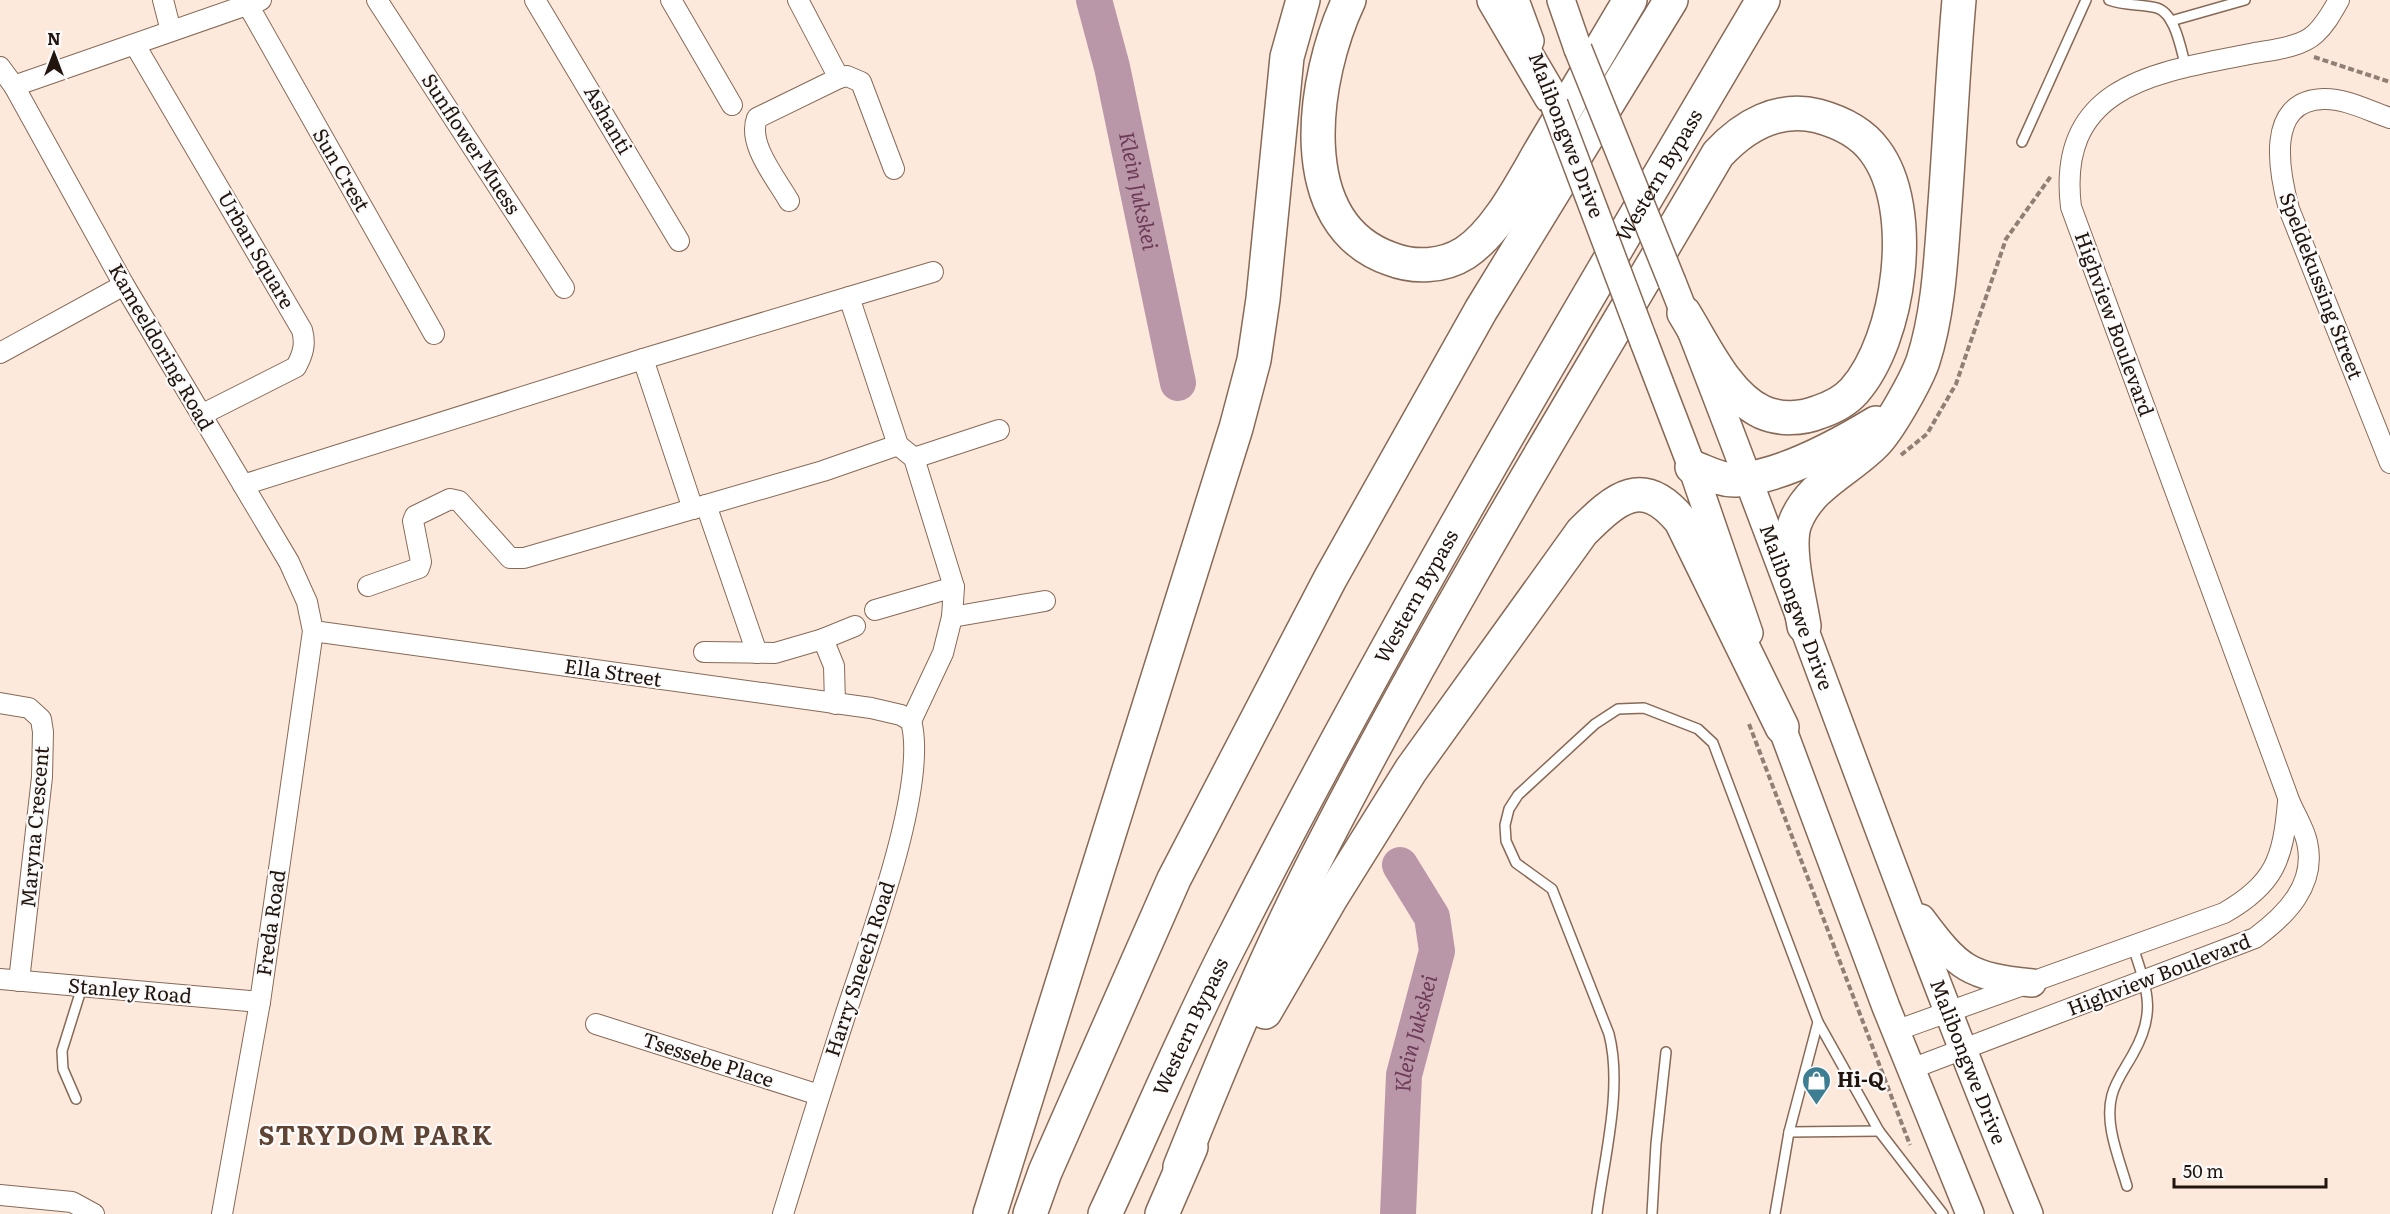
<svg xmlns="http://www.w3.org/2000/svg" width="2390" height="1214" font-family="Literata,serif">
<rect width="100%" height="100%" fill="#fde9dc"/>
<g fill="none" stroke-linecap="round" stroke-linejoin="round">
<g stroke="#ba96a9" stroke-width="36">
<path id="s1" d="M 1094,0 L 1112,67 L 1178,383"/>
<path id="s2" d="M 1398,1214 L 1404,1075 L 1437,951 L 1432,917 L 1400,865"/>
</g>
<defs>
<g id="lane">
<path d="M 2109,0 C 2125,6 2141,4 2157,8 C 2176,14 2181,51 2186,67"/>
<polyline points="2171,21 2245,0"/>
<polyline points="2022,142 2086,0"/>
<polyline points="1818,1022 1879,1131 1943,1214"/>
<polyline points="76,1099 63,1069 62,1051 82,987"/>
<polyline points="1789,1132 1879,1131"/>
<path d="M 2127,1186 C 2119,1158 2104,1124 2112,1095 C 2116,1080 2126,1067 2133,1054 C 2157,1012 2147,990 2133,947"/>
<path d="M 1597,1214 C 1604,1158 1623,1089 1609,1034 L 1552,889 L 1516,863 L 1506,841 L 1505,825 L 1509,809 L 1518,795 L 1595,724 L 1618,709 L 1644,708 L 1698,729 L 1713,743 L 1818,1022 L 1789,1132 L 1775,1214"/>
<polyline points="1652,1214 1656,1144 1666,1052"/>
</g>
<g id="street">
<polyline points="163,0 171,31"/>
<polyline points="377,0 564,288"/>
<polyline points="535,0 679,241"/>
<polyline points="671,0 732,105"/>
<polyline points="798,0 839,78"/>
<polyline points="248,5 434,334"/>
<path d="M 135,45 L 302,330 C 306,344 303,354 296,367 L 201,415"/>
<polyline points="0,67 14,86 124,285 289,562 307,602 313,631 260,1002 222,1214"/>
<polyline points="14,86 261,0"/>
<path d="M 2390,118 C 2369,111 2345,98 2323,99 C 2265,101 2279,172 2289,209 L 2390,463"/>
<path d="M 789,201 C 776,178 747,144 757,118 L 839,78 L 847,76 L 861,82 L 894,169"/>
<polyline points="849,297 933,272"/>
<polyline points="0,353 124,285"/>
<polyline points="643,359 693,509"/>
<polyline points="914,458 999,430"/>
<polyline points="243,485 643,359 849,297 898,445 914,458 954,587 952,617 943,653 911,721"/>
<polyline points="706,505 757,653"/>
<polyline points="368,586 419,568 421,562 413,521 415,516 450,499 459,501 510,558 524,558 823,471 898,445"/>
<polyline points="875,610 954,587"/>
<polyline points="952,617 1045,601"/>
<polyline points="313,631 871,708 901,715 911,721"/>
<polyline points="823,639 834,666 835,704"/>
<polyline points="704,652 775,653 823,639 855,626"/>
<polyline points="0,703 29,708 41,719 43,732 42,777 19,981"/>
<polyline points="0,979 260,1002"/>
<polyline points="596,1024 819,1095"/>
<path d="M 1895,1031 L 2224,913 C 2275,884 2283,859 2288,802"/>
<path d="M 1911,1069 L 2255,938 C 2285,916 2317,885 2307,842 C 2304,828 2294,813 2289,800 L 2071,207 C 2056,84 2158,72 2250,54 C 2270,50 2300,48 2315,34 C 2326,24 2332,12 2339,0"/>
<polyline points="0,1195 72,1202 94,1214"/>
<path d="M 783,1214 C 803,1149 823,1084 844,1019 C 866,950 929,786 911,721"/>
</g>
<g id="secondary">
<polyline points="1515,0 1530,41"/>
<polyline points="1561,0 1578,49"/>
<path id="s3" d="M 1672,282 C 1795,592 1902,907 2029,1214"/>
<polyline points="1644,342 1692,467 1749,633"/>
<polyline points="1775,709 1886,1007 1970,1214"/>
<path d="M 1921,918 C 1959,969 1968,976 2032,983"/>
</g>
<g id="highway">
<path d="M 1349,0 C 1313,76 1289,224 1391,259 C 1414,268 1443,267 1465,253 C 1500,230 1525,176 1547,140 C 1574,94 1602,47 1630,0"/>
<polyline points="1494,0 1551,97"/>
<path d="M 1692,467 C 1706,472 1721,481 1736,480 C 1781,477 1838,446 1876,423"/>
<path d="M 1804,626 C 1800,600 1786,547 1795,523 C 1809,485 1849,470 1875,443 C 1889,429 1916,381 1923,361 C 1939,312 1941,256 1945,204 C 1950,136 1953,68 1959,0"/>
<path d="M 1265,1012 L 1331,898 L 1411,770 L 1582,532 C 1616,498 1643,474 1681,521 L 1782,727"/>
<path d="M 1180,1167 C 1224,1057 1269,949 1323,845 C 1444,609 1584,383 1718,154 C 1744,126 1778,106 1818,116 C 1840,122 1862,133 1875,151 C 1918,208 1900,339 1854,391 C 1845,401 1831,408 1819,412 C 1802,419 1780,420 1762,412 C 1726,395 1704,345 1684,313"/>
<polyline points="990,1214 1236,428 1254,360 1263,299 1287,57 1303,0"/>
<polyline points="1030,1214 1045,1172 1174,879 1330,579 1481,310 1671,0"/>
<path id="s4" d="M 1105,1214 C 1148,1122 1187,1027 1234,937 C 1397,617 1580,309 1763,0"/>
<polyline points="1162,1214 1191,1147"/>
</g>
</defs>
<use href="#lane" stroke="#876956" stroke-width="12"/>
<use href="#street" stroke="#876956" stroke-width="22"/>
<use href="#secondary" stroke="#876956" stroke-width="30"/>
<use href="#highway" stroke="#876956" stroke-width="36"/>
<g stroke="#8f7f75" stroke-width="4" stroke-dasharray="6 3" stroke-linecap="butt">
<polyline points="2314,57 2390,82"/>
<polyline points="1901,455 1927,434 1956,384 2006,239 2051,176"/>
<polyline points="1749,724 1910,1145"/>
</g>
<use href="#lane" stroke="#fff" stroke-width="9"/>
<use href="#street" stroke="#fff" stroke-width="20"/>
<use href="#secondary" stroke="#fff" stroke-width="27"/>
<use href="#highway" stroke="#fff" stroke-width="33"/>
<defs>
<g id="secondary-bridge">
<polyline points="1578,49 1672,282"/>
<polyline points="1554,104 1644,342"/>
</g>
</defs>
<use href="#secondary-bridge" stroke="#876956" stroke-width="30" stroke-linecap="butt"/>
<use href="#secondary-bridge" stroke="#fff" stroke-width="27"/>
</g>
<defs>
<symbol id="shop-pin" viewBox="-11 -11 22 30"><path d="M0 17L-7.5 6A9.5 9.5 0 1 1 7.5 6Z" fill="#3e7e92" stroke="#fafafa"/><path d="M-5-2.5h2.3a2.7 3.5 0 0 1 5.4 0H5L5.5 6h-11ZM-1.5-2.5h3a1.5 2.3 0 0 0-3 0Z" fill="#fff"/></symbol>
</defs>
<g fill-rule="evenodd">
<use href="#shop-pin" x="1800" y="1064" width="33" height="45"/>
</g>
<g text-anchor="middle" stroke-width="4.5" stroke-linejoin="round" paint-order="stroke">
<g font-size="20" fill="#21150e" stroke="#fafafa">
<text transform="translate(608 120) rotate(60)" y="7">Ashanti</text>
<text transform="translate(1566 135) rotate(69)" y="7">Malibongwe Drive</text>
<text transform="translate(471 144) rotate(57)" y="7">Sunflower Muess</text>
<text transform="translate(341 170) rotate(60)" y="7">Sun Crest</text>
<text dy="7" stroke="none"><textPath href="#s4" startOffset="1178">Western Bypass</textPath></text>
<text transform="translate(256 250) rotate(60)" y="7">Urban Square</text>
<text transform="translate(2321 286) rotate(69)" y="7">Speldekussing Street</text>
<text transform="translate(2114 324) rotate(70)" y="7">Highview Boulevard</text>
<text transform="translate(161 347) rotate(60)" y="7">Kameeldoring Road</text>
<text dy="7" stroke="none"><textPath href="#s4" startOffset="692">Western Bypass</textPath></text>
<text dy="7" stroke="none"><textPath href="#s3" startOffset="348">Malibongwe Drive</textPath></text>
<text transform="translate(613 673) rotate(8)" y="7">Ella Street</text>
<text transform="translate(35 827) rotate(-85)" y="7">Maryna Crescent</text>
<text transform="translate(271 923) rotate(-82)" y="7">Freda Road</text>
<text transform="translate(860 969) rotate(-72)" y="7">Harry Sneech Road</text>
<text transform="translate(2159 975) rotate(-21)" y="7">Highview Boulevard</text>
<text transform="translate(130 991) rotate(5)" y="7">Stanley Road</text>
<text dy="7" stroke="none"><textPath href="#s4" startOffset="206">Western Bypass</textPath></text>
<text transform="translate(708 1060) rotate(18)" y="7">Tsessebe Place</text>
<text dy="7" stroke="none"><textPath href="#s3" startOffset="834">Malibongwe Drive</textPath></text>
</g>
<g font-size="20" font-weight="bold" fill="#21150e" stroke="#fafafa" text-anchor="start">
<text x="1837" y="1087">Hi-Q</text>
</g>
<g font-size="21" font-style="italic" fill="#6d3b57" stroke="#fafafa">
<text dy="7" stroke="none"><textPath href="#s1" startOffset="196">Klein Jukskei</textPath></text>
<text dy="7" stroke="none"><textPath href="#s2" startOffset="182">Klein Jukskei</textPath></text>
</g>
<g font-size="26" font-weight="bold" letter-spacing="1.5" fill="#604433" stroke="#fafafa">
<text x="376" y="1145">STRYDOM PARK</text>
</g>
</g>
<g transform="translate(54 54)" stroke="#fafafa" stroke-width="4.5" paint-order="stroke">
<path d="M0-4.5L10 22L0 15L-10 22Z" fill="#21150e"/>
<text y="-9" font-size="16" font-weight="bold" text-anchor="middle" fill="#21150e">N</text>
</g>
<path d="M2174 1178v9h152v-9" fill="none" stroke="#21150e" stroke-width="3"/>
<text x="2183" y="1178" font-size="18" fill="#21150e" stroke="#fafafa" stroke-width="4.5" paint-order="stroke">50 m</text>
</svg>
